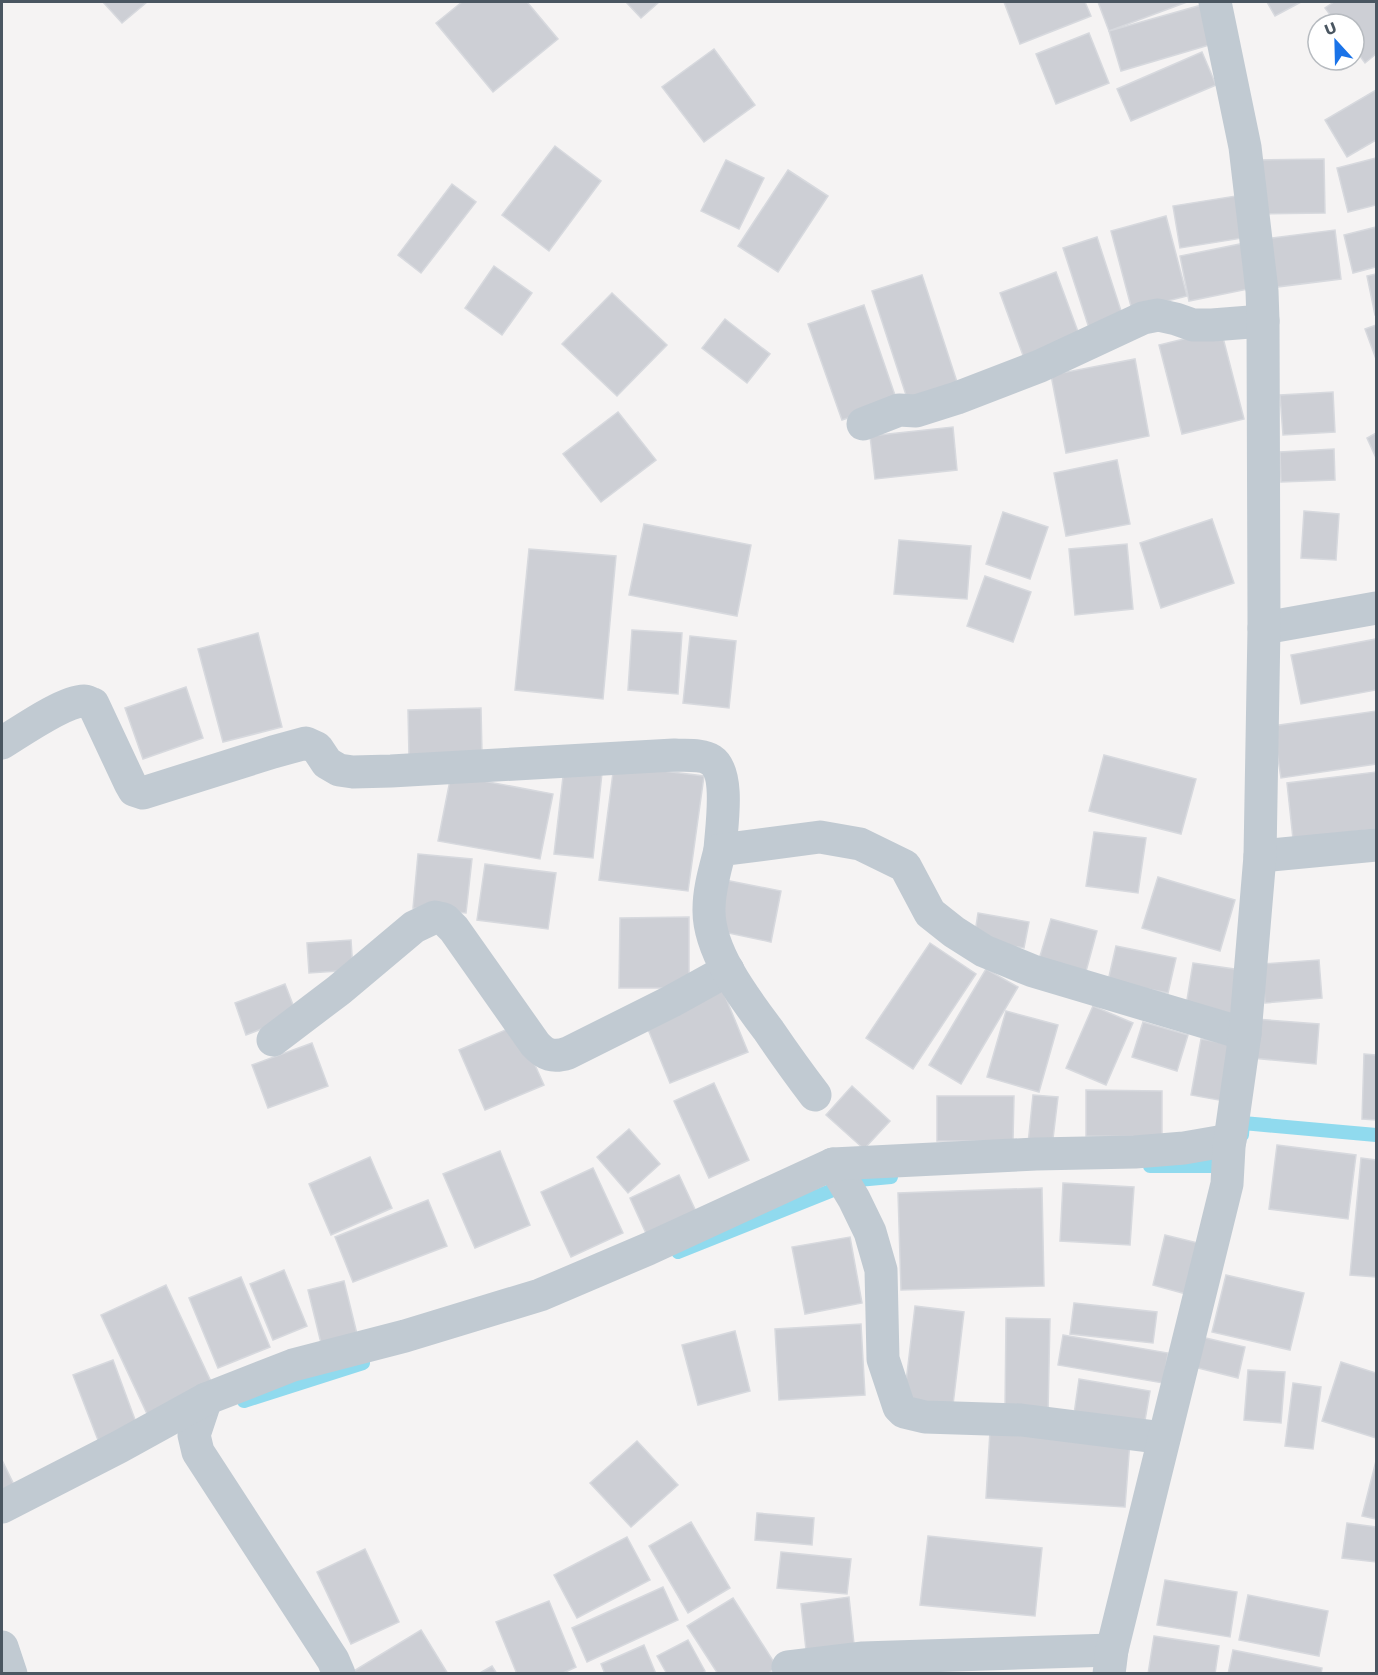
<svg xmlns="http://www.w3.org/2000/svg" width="1378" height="1675" font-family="'Work Sans',sans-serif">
<rect width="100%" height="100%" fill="#f5f3f3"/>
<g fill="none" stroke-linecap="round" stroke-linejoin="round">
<g stroke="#90daee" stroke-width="14">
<polyline points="1242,1135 1243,1123 1376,1135"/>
<polyline points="1150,1166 1230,1166"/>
<polyline points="678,1252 858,1180 891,1177"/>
<polyline points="244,1401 363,1363"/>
</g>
</g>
<g fill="#cdcfd5" stroke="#d7d9de" stroke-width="1.5">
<polygon points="103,2 147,2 122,23"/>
<polygon points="462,2 527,2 558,39 493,92 436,23"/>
<polygon points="626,2 659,2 641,18"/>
<polygon points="1004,2 1085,2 1091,16 1020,44"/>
<polygon points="1098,2 1187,2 1109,31"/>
<polygon points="1267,2 1301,2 1275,16"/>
<polygon points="1334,2 1376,2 1376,54 1365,63 1354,48 1354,24 1337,24 1325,8"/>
<polygon points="1205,4 1216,43 1121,71 1109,31"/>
<polygon points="1089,33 1109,83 1056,104 1036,54"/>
<polygon points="714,49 755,105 704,142 662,87"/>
<polygon points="1202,52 1216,85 1131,121 1117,89"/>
<polygon points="1376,90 1376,140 1347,157 1325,120"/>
<polygon points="555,146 601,181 549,251 502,215"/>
<polygon points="1376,158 1376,205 1348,212 1337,168"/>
<polygon points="1324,159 1325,213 1261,214 1260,160"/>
<polygon points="726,160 764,178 739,229 701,211"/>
<polygon points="788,170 828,196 778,272 738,246"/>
<polygon points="452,184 476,202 421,273 398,255"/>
<polygon points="1242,195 1249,237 1180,248 1173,206"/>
<polygon points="1166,216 1187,296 1132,310 1111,231"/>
<polygon points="1376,227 1376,267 1353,273 1344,235"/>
<polygon points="1335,230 1341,279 1269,288 1264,239"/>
<polygon points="1097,237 1123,317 1089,328 1063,248"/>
<polygon points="1250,242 1258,287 1189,301 1180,256"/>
<polygon points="494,266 532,293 502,335 465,308"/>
<polygon points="1056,272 1080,337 1024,358 1000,293"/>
<polygon points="1376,274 1376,315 1375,315 1367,276"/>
<polygon points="922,275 959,388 909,404 872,291"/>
<polygon points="612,293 667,345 617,396 562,344"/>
<polygon points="864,305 897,401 842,420 808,324"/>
<polygon points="725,319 770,354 747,383 702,348"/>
<polygon points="1376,325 1376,359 1365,329"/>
<polygon points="1221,330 1244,419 1182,434 1159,345"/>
<polygon points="1135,359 1149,436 1066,453 1051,375"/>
<polygon points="1333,392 1335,432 1283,435 1280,395"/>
<polygon points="618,412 656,460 601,502 563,454"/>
<polygon points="953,427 957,470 875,479 870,436"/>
<polygon points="1376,433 1376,458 1367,438"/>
<polygon points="1334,449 1335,480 1281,482 1280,452"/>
<polygon points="1117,460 1130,524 1066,536 1054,473"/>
<polygon points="1304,511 1339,514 1336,560 1301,558"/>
<polygon points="1003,512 1048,527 1030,579 986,564"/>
<polygon points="1212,519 1234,583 1161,608 1140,543"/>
<polygon points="644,524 751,545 737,616 629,595"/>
<polygon points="899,540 971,546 967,599 894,594"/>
<polygon points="1127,544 1133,609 1075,615 1069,549"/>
<polygon points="529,549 616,556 603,699 515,690"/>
<polygon points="985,576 1031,592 1013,642 967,626"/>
<polygon points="632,630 682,633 678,694 628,690"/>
<polygon points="258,633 282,727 223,742 198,649"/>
<polygon points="690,636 736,641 729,708 683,703"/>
<polygon points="1376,639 1376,690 1301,704 1291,655"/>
<polygon points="186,687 203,738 143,759 125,708"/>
<polygon points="481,708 482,754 409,757 408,710"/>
<polygon points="1376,711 1376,764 1281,778 1273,726"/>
<polygon points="1104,755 1196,779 1181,834 1089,811"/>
<polygon points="614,765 704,776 688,891 599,880"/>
<polygon points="564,768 602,773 593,858 554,854"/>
<polygon points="1376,772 1376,829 1293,839 1287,783"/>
<polygon points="451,775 553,794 540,859 438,841"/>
<polygon points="1094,832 1146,838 1138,893 1086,886"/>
<polygon points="418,854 472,859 466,913 413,908"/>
<polygon points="485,864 556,873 548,929 477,920"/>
<polygon points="1158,877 1235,900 1220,951 1142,928"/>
<polygon points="725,880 781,891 771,942 714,930"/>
<polygon points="978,913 1029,922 1024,948 974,939"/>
<polygon points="689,917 689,988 619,988 620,918"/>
<polygon points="1051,919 1097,931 1085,975 1038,963"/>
<polygon points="351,940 353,970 309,973 307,943"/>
<polygon points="930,943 976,974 913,1069 866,1038"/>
<polygon points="1116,946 1176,958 1168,993 1108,981"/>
<polygon points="1319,960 1322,998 1265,1003 1262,964"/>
<polygon points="1193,963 1241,970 1233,1019 1185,1012"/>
<polygon points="986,969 1018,987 961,1084 929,1065"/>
<polygon points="285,984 297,1015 246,1035 235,1003"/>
<polygon points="723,991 748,1052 670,1083 645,1022"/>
<polygon points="1093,1006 1133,1023 1106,1085 1066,1068"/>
<polygon points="1006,1011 1058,1025 1039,1092 987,1077"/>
<polygon points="1255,1019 1319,1024 1316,1064 1252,1058"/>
<polygon points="1143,1022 1188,1035 1177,1071 1132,1057"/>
<polygon points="517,1025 544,1085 485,1110 459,1050"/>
<polygon points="1201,1039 1234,1045 1224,1101 1191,1095"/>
<polygon points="312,1043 328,1086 268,1108 252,1065"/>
<polygon points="1364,1054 1376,1055 1376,1120 1362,1119"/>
<polygon points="714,1083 749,1160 709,1178 674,1101"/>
<polygon points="852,1086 890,1121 864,1149 826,1115"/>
<polygon points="1086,1090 1162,1091 1162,1137 1086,1136"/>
<polygon points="1033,1095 1058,1097 1052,1147 1028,1144"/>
<polygon points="937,1096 1014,1096 1013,1141 937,1141"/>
<polygon points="629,1129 660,1164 628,1193 597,1157"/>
<polygon points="1277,1145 1356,1155 1348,1219 1269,1209"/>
<polygon points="500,1151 530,1225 475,1248 443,1174"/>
<polygon points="370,1157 392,1208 331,1235 309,1184"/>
<polygon points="1361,1158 1376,1160 1376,1277 1350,1275"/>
<polygon points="593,1168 623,1233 571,1257 541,1192"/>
<polygon points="679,1175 699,1218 650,1242 630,1198"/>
<polygon points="1063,1183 1134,1187 1130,1245 1060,1241"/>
<polygon points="1042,1188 1044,1286 901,1290 898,1193"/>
<polygon points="428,1200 447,1246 353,1282 335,1237"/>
<polygon points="1165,1235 1198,1243 1186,1294 1153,1285"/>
<polygon points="850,1237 862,1303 805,1314 792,1247"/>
<polygon points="284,1270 307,1326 273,1340 250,1284"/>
<polygon points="1226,1275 1304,1293 1290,1350 1212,1332"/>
<polygon points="241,1277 270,1347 218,1368 189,1298"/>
<polygon points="344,1281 357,1334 321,1343 308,1290"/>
<polygon points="166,1285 214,1388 149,1418 101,1315"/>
<polygon points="1074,1303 1157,1312 1153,1343 1070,1334"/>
<polygon points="915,1306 964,1312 953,1405 904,1399"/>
<polygon points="1006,1318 1050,1319 1048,1412 1005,1412"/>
<polygon points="861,1324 865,1395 779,1400 775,1329"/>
<polygon points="735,1331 750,1391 698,1405 682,1345"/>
<polygon points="1063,1335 1168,1353 1163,1383 1058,1365"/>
<polygon points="1197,1336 1245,1347 1238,1378 1190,1366"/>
<polygon points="113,1360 137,1425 98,1440 73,1375"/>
<polygon points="1341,1362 1376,1373 1376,1438 1322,1421"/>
<polygon points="1248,1370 1285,1372 1281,1423 1244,1420"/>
<polygon points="1079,1379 1150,1391 1143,1432 1073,1421"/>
<polygon points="1293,1383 1321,1387 1313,1449 1285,1446"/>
<polygon points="990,1431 1130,1441 1125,1507 986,1498"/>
<polygon points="637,1441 678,1485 631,1527 590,1483"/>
<polygon points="2,1460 17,1491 2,1499"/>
<polygon points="1376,1461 1376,1519 1362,1516"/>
<polygon points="757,1513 814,1518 812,1545 755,1540"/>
<polygon points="691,1522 730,1588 688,1613 649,1546"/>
<polygon points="1347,1523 1376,1527 1376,1562 1342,1558"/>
<polygon points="928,1536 1042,1548 1035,1616 920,1605"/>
<polygon points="627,1537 650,1580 577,1618 554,1575"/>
<polygon points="365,1549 399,1622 351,1644 317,1572"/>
<polygon points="781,1552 851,1559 847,1594 777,1588"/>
<polygon points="1165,1580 1237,1592 1230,1637 1157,1625"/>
<polygon points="663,1587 678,1620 587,1662 572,1628"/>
<polygon points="1248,1595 1328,1611 1319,1656 1239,1640"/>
<polygon points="849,1597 855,1653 807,1659 801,1604"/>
<polygon points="733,1598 777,1667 767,1674 718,1674 687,1626"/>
<polygon points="549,1601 576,1667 561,1674 517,1674 496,1622"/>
<polygon points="421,1630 448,1674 353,1674 352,1672"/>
<polygon points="1154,1636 1219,1646 1215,1674 1148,1674"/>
<polygon points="688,1640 705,1671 702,1674 667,1674 657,1656"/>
<polygon points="644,1645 656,1674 605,1674 601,1664"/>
<polygon points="1233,1650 1322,1668 1321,1674 1228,1674"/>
<polygon points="492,1666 497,1674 478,1674"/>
</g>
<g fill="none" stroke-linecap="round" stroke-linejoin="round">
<g stroke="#c1cad2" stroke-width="33">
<polyline points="863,424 899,410 916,411 957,398 1040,366 1143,318 1158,315 1176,319 1193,325 1212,325 1263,321"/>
<polyline points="1264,628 1376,608"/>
<path d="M 2,743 C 20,732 64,701 84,701 C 87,701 90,703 93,704 L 130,783 L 134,790 L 143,793 L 273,752 L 306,743 L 317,748 L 327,763 L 339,770 L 353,772 L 391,771 L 674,755 C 685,756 702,754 711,760 C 731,773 721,829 720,850"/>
<polyline points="1260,856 1376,845"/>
<path d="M 273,1040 L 339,990 L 414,927 L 435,917 L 444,919 L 454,929 L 535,1044 C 545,1055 553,1058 568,1053 L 672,1001 L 728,970"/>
<path d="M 815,1095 C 799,1074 784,1053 769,1031 C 745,999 708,951 709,909 C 709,889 715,870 720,850 L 820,837 L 860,844 L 905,866 L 930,913 L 954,932 L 984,951 L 1033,971 L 1245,1034"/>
<polyline points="833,1164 854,1199 870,1232 881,1270 883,1359 899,1407 904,1412 925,1417 1021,1420 1164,1438"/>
<polyline points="206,1399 194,1435 198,1452 333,1660 339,1674"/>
<polyline points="2,1507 119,1447 206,1399 293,1365 405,1336 540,1295 648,1249 833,1164 1036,1154 1135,1152 1184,1148 1230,1140"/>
<polyline points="2,1647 11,1674"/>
<polyline points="788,1667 863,1658 1112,1650"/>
<polyline points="1109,1674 1112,1650 1227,1184 1229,1147 1245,1034 1260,856 1264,628 1263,321 1262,291 1245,147 1215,2"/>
</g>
</g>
<rect width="1378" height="1675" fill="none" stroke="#4a5661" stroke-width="6"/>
<g transform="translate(1336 42) rotate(338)"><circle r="28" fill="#ffffff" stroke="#b7bbc0" stroke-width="1.5"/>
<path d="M0-4.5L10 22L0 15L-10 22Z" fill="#1a73e8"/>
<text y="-9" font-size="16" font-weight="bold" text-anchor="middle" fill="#4a5661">U</text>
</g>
</svg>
